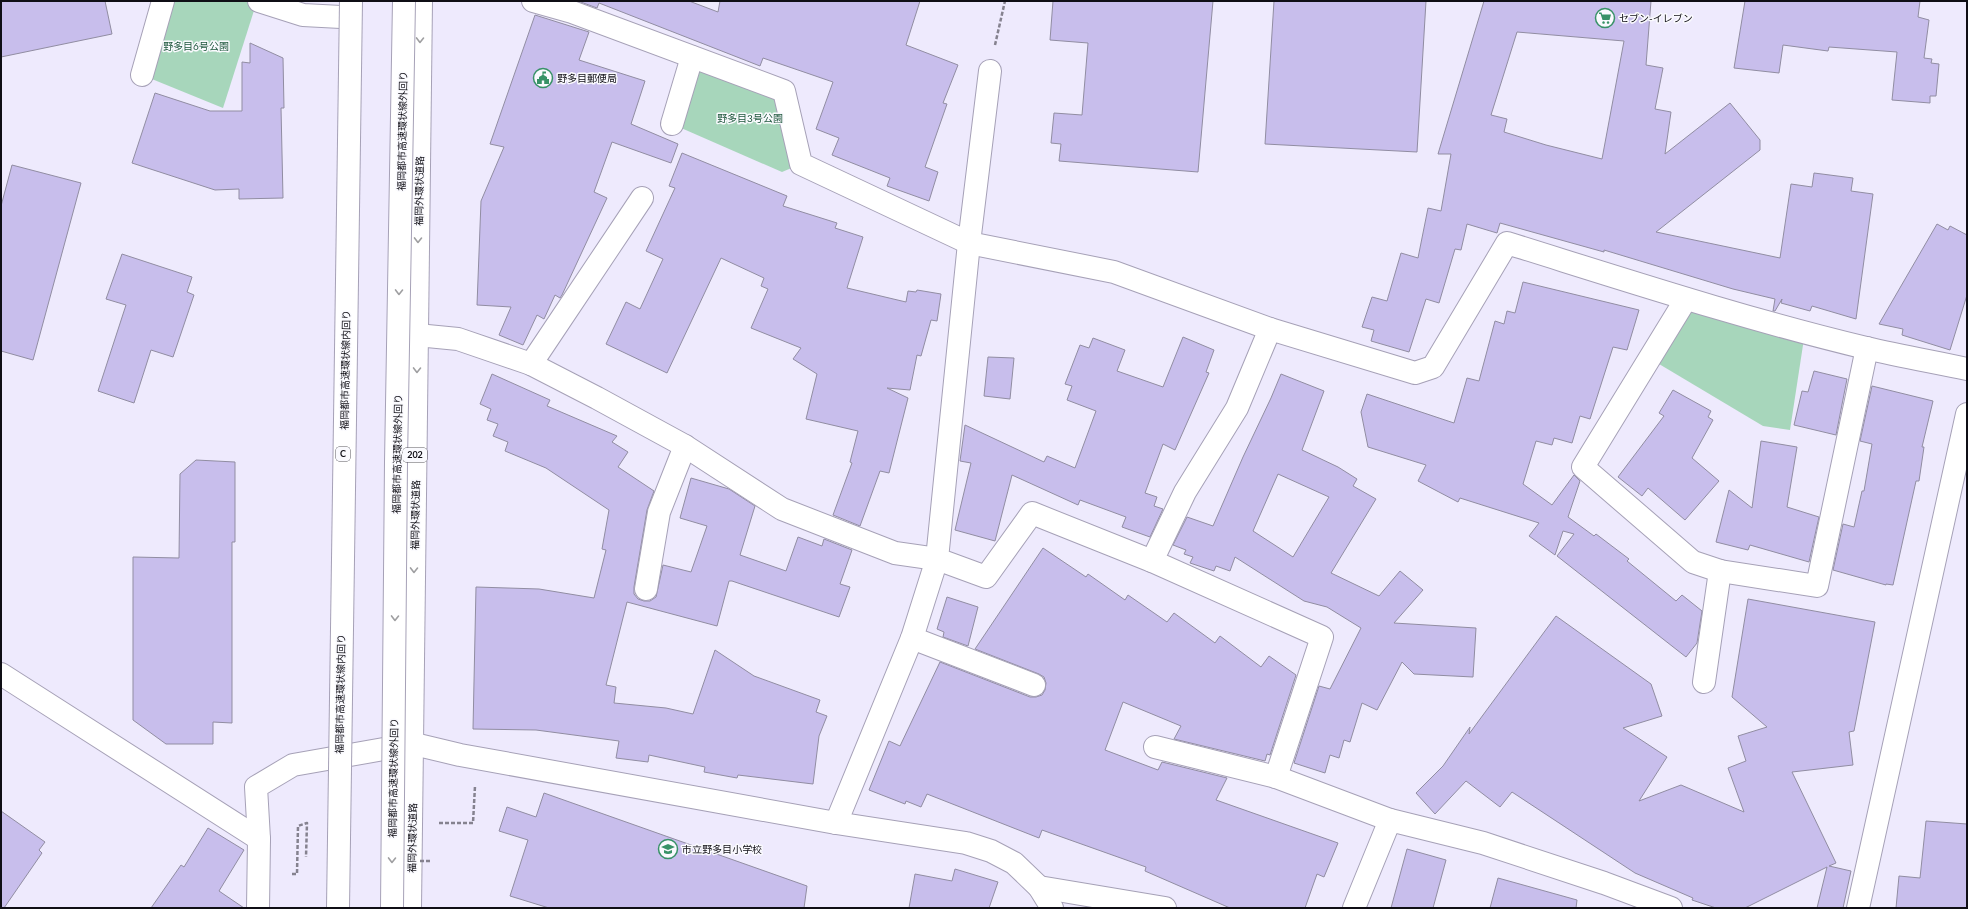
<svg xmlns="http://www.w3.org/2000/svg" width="1968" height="909" font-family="Lato,'Noto Sans JP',sans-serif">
<rect width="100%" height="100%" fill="#eeeafd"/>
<g fill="#a7d6bb">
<polygon points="163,1 257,1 223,108 142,75"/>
<polygon points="692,57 784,91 801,164 782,172 672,124"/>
<polygon points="1686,299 1805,332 1790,430 1763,426 1649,358"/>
</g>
<g fill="#c8beec" stroke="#918da2" fill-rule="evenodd">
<polygon points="1,1 105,1 112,34 1,57"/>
<polygon points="578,1 689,1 718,12 720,1 920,1 906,45 958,65 943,103 947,104 925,167 938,172 929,201 887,186 890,178 832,155 839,138 816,129 833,82 763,58 760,66 599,3 597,8"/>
<polygon points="1053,1 1213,1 1198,172 1059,161 1061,144 1051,143 1054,113 1082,115 1088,43 1050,40"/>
<polygon points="1274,1 1426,1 1417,152 1265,144"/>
<path d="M 1484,1 L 1651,1 L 1646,65 L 1663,68 L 1655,109 L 1671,112 L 1665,154 L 1730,103 L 1760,140 L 1760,150 L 1656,232 L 1780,258 L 1791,184 L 1812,187 L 1814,173 L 1853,178 L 1851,191 L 1873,194 L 1856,319 L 1812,306 L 1810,311 L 1781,303 L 1782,299 L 1775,311 L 1773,311 L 1775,299 L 1733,289 L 1604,250 L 1604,252 L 1500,223 L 1497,233 L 1467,224 L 1461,250 L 1455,249 L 1439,303 L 1426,299 L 1409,352 L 1371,341 L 1374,330 L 1362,327 L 1372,297 L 1387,301 L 1401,253 L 1418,258 L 1428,208 L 1441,211 L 1451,154 L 1438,154 ZM 1517,32 L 1624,41 L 1602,159 L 1546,145 L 1504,132 L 1507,119 L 1491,115 Z"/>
<polygon points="1745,1 1920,1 1918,17 1929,20 1924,58 1932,59 1931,63 1939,64 1936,96 1930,96 1930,103 1892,100 1897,52 1829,47 1828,51 1783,45 1779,73 1734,68"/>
<polygon points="535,15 589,32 579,60 645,81 631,124 678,144 671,163 612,142 594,192 607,198 562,295 560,298 555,295 544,319 537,315 523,345 499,335 511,307 477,305 481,201 504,147 490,144"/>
<polygon points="250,43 283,58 284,108 281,108 283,198 239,199 239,189 215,190 132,163 155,93 210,111 242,111 242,62 250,63"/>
<polygon points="682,153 787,196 783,206 837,223 835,228 863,237 847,288 906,302 908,291 916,292 917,290 941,294 937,321 931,320 921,356 917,355 910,390 887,388 908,398 889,473 880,471 860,526 833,515 852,463 850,462 858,431 806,419 817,374 793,359 801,348 751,328 768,289 761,286 764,278 721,258 667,373 606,344 626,302 640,309 663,259 646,251 675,188 669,186"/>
<polygon points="12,165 81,183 33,360 1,351 1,206"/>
<polygon points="1937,224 1948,230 1950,226 1967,235 1967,295 1950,350 1902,335 1903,329 1879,324"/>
<polygon points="122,254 192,277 187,292 194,295 173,357 151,350 134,403 98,391 126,305 106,299"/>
<polygon points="1523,282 1639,310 1627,350 1613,347 1590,419 1580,416 1572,443 1554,438 1552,445 1536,441 1523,484 1552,505 1574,475 1580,481 1568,517 1594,536 1596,534 1629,559 1627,561 1676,601 1682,595 1702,611 1697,643 1686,657 1557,556 1574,534 1563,531 1555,555 1529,536 1539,523 1460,498 1458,502 1418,481 1426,465 1368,447 1361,412 1367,394 1454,423 1467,378 1479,381 1495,321 1504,324 1507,311 1515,313"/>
<polygon points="1183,337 1214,350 1206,372 1209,373 1175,450 1163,444 1145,493 1157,497 1154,506 1163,509 1150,537 1122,527 1126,517 1080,500 1078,505 1012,475 995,541 955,530 971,463 960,461 965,425 1044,462 1047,456 1075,468 1096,411 1067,400 1072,386 1065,384 1080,345 1089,348 1093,338 1125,350 1117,371 1163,387"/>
<polygon points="988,357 1014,358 1010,399 984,396"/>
<polygon points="1814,371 1847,379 1836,435 1794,425 1802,391 1808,392"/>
<polygon points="492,374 550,400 547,406 617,436 612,442 628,452 618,467 654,491 647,510 634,587 634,594 638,599 644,601 650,601 656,597 663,565 691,572 707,526 680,518 691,478 729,489 755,506 740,555 786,571 798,537 822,546 824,539 852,550 840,584 850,587 839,617 732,581 729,581 717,626 627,602 606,685 616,687 614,703 666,708 693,714 715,650 754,676 820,700 816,712 827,716 819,736 813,784 738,775 737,778 704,772 705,767 649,755 648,762 616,758 619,741 536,730 473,729 476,587 539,589 594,598 606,550 602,549 609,510 546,468 505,451 508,442 493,436 498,424 487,420 491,409 480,404"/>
<path d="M 1281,374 L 1324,391 L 1302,450 L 1338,467 L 1357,479 L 1353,486 L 1376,499 L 1331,573 L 1379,596 L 1400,571 L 1423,590 L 1394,623 L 1476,628 L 1473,677 L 1414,674 L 1402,662 L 1377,710 L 1362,703 L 1350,742 L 1344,740 L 1339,758 L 1330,755 L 1325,773 L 1294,763 L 1319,686 L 1330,689 L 1361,628 L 1327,607 L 1304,601 L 1235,557 L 1230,571 L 1216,566 L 1214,571 L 1190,563 L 1193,557 L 1184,554 L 1186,550 L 1173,545 L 1187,517 L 1213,526 L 1243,457 L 1271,398 ZM 1278,474 L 1329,497 L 1293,557 L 1253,531 Z"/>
<polygon points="1872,386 1933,401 1922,447 1924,447 1919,481 1916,481 1893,585 1886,584 1886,585 1833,570 1843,524 1854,527 1862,491 1864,491 1872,444 1860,441"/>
<polygon points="1673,390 1711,411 1708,417 1713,420 1692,458 1719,481 1685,520 1648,488 1642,496 1618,477 1664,416 1659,413"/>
<polygon points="1761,441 1797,447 1787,507 1819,517 1809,562 1750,545 1748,550 1716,542 1729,490 1752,508"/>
<polygon points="196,460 235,462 235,542 232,542 232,723 213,722 213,744 166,744 133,720 133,557 179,558 180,474"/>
<polygon points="1043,548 1086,577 1088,574 1125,600 1128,595 1167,622 1174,613 1215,643 1220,636 1261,667 1269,656 1296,675 1270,755 1267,754 1265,761 1174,739 1181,726 1123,702 1105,750 1158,770 1162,762 1227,778 1216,800 1338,843 1324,877 1317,874 1305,908 1230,908 1145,871 1146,867 1042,830 1039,838 927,794 921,807 906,801 905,804 869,790 889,741 900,746 940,662 1030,697 1036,697 1042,695 1045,690 1046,683 1044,677 1039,674 975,649"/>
<polygon points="947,597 978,607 968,646 943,637 944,632 937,629"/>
<polygon points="1748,599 1875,622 1854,731 1849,732 1853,765 1792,772 1836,863 1829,866 1851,871 1843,908 1817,908 1827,867 1745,908 1716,908 1692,900 1693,898 1635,873 1512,792 1500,807 1466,781 1435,814 1416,793 1443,766 1470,727 1469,734 1556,616 1651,684 1662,716 1623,728 1667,757 1639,801 1681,785 1744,812 1728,768 1746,761 1738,736 1767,727 1732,697"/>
<polygon points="544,793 807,886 804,908 549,908 510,896 528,840 499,831 507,807 536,817"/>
<polygon points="1,811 45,842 39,850 42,853 4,908 1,908"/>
<polygon points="1926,821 1967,824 1967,908 1896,908 1899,876 1920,878"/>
<polygon points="208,828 244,850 219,891 244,908 151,908 181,865 184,867"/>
<polygon points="1407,849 1446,860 1433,908 1391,908"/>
<polygon points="955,869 998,882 989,908 909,908 915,874 952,881"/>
<polygon points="1498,878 1577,900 1576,908 1490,908"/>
</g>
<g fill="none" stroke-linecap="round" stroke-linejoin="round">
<defs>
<g id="street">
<polyline points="259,1 303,15 341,17"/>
<path d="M 533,1 L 572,12 L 784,91 L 801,164 L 969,243 L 1114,272 L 1270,329 L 1415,373 L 1433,367 L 1507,243 C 1626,280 1745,319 1866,348 C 1900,356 1934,362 1967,369"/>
<polyline points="990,71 969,243 937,559 986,577 1032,513 1152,561"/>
<polyline points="142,75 163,1"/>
<polyline points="672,124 692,57"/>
<polyline points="1686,299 1583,467 1693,562 1720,571 1817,586 1867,348"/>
<polyline points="1270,329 1237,408 1185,492 1152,561 1322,637 1276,777"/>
<polyline points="417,335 458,339 531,364 597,398 685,446 782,509 895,553 937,559 912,638 836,823"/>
<polyline points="531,364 642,198"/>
<polyline points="646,589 659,512 685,446"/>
<polyline points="912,638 1034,685"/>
<polyline points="1,674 259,839"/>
<polyline points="1704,682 1720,571"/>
<polyline points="1155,747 1276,777 1390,820"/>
<polyline points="1039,887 1165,908"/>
<polyline points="258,908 259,839 256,787 293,765 412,744"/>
<polyline points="1354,908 1390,820 1483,843 1604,883 1671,908"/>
<polyline points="1858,908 1967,414"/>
</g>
<polyline id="secondary" points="414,744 460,755 836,823 966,843 991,851 1014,863 1039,887 1052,908"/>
<polyline id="highway" points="410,908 421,1"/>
</defs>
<use href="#street" stroke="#a6a1b7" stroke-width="24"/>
<use href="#secondary" stroke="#a6a1b7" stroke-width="24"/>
<use href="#highway" stroke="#a6a1b7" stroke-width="24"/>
<g stroke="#85828f" stroke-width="2.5" stroke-dasharray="4 2" stroke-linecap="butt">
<polyline points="995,45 1005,1"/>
<polyline points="439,823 473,823 475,786"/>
<polyline points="292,874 297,874 298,826 307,823 306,857"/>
</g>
<use href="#street" stroke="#fff" stroke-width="22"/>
<use href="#secondary" stroke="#fff" stroke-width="22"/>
<use href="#highway" stroke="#fff" stroke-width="22"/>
<defs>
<g id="highway-bridge">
<polyline points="338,908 351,1"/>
<polyline points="392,908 396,462 404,1"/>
</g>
</defs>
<use href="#highway-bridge" stroke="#a6a1b7" stroke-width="24" stroke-linecap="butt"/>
<polyline stroke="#85828f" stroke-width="2.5" stroke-dasharray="4 2" stroke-linecap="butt" points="420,861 431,861"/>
<use href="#highway-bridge" stroke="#fff" stroke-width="22"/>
</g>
<defs><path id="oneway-chevron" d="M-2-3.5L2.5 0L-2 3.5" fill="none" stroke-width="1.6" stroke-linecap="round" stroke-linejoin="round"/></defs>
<g stroke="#9f9fa1">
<use href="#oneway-chevron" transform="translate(420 40) rotate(91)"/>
<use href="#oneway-chevron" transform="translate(418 240) rotate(91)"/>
<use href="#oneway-chevron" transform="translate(399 292) rotate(91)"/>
<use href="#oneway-chevron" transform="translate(417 370) rotate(91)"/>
<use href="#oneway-chevron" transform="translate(414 570) rotate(91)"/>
<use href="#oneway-chevron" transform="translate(395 618) rotate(91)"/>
<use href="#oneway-chevron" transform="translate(392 860) rotate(91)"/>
</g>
<defs>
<symbol id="supermarket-ring" viewBox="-11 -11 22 22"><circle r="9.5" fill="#fafafe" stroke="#389267" stroke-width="1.5"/><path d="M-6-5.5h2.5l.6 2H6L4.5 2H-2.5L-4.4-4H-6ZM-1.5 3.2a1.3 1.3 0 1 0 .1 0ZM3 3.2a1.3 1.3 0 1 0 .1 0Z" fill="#389267"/></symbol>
<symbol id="civic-ring" viewBox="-11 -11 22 22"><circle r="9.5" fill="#fafafe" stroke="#389267" stroke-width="1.5"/><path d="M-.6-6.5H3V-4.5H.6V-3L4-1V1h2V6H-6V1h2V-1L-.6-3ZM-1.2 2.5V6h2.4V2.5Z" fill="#389267"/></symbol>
<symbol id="school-ring" viewBox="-11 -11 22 22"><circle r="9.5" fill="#fafafe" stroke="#389267" stroke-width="1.5"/><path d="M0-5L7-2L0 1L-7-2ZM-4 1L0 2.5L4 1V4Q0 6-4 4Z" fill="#389267"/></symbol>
</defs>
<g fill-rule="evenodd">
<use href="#supermarket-ring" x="1594" y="7" width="22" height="22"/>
<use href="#civic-ring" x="532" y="67" width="22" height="22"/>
<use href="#school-ring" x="657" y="838" width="22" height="22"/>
</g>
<g text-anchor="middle" stroke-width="3" stroke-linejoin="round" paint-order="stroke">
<g fill="#fafafe" stroke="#56555b" stroke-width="1">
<rect x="336" y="447" width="14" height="14" rx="3"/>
<rect x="403" y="448" width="24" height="14" rx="3"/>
</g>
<g font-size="9" font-weight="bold" fill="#0f0e15">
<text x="343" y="457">C</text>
<text x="415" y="458">202</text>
</g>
<g font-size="10" fill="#0f0e15" stroke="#fafafe" text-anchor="start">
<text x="1619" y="22">セブン-イレブン</text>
<text x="557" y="82">野多目郵便局</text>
<text x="682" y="853">市立野多目小学校</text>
</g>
<g font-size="10" fill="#1c563b" stroke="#fafafe">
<text x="196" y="50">野多目6号公園</text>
<text x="750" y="122">野多目3号公園</text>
</g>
<g font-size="10" fill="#0f0e15" stroke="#fafafe">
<text transform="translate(402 131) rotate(-89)" y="4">福岡都市高速環状線外回り</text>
<text transform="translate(419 191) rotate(-89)" y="4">福岡外環状道路</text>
<text transform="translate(345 370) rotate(-89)" y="4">福岡都市高速環状線内回り</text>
<text transform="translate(397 454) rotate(-89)" y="4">福岡都市高速環状線外回り</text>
<text transform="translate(415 515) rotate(-89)" y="4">福岡外環状道路</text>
<text transform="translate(340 694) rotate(-89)" y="4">福岡都市高速環状線内回り</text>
<text transform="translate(393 778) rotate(-89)" y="4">福岡都市高速環状線外回り</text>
<text transform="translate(412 838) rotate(-89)" y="4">福岡外環状道路</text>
</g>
</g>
<rect width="1968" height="909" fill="none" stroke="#0f0e15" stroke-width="4"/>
</svg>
